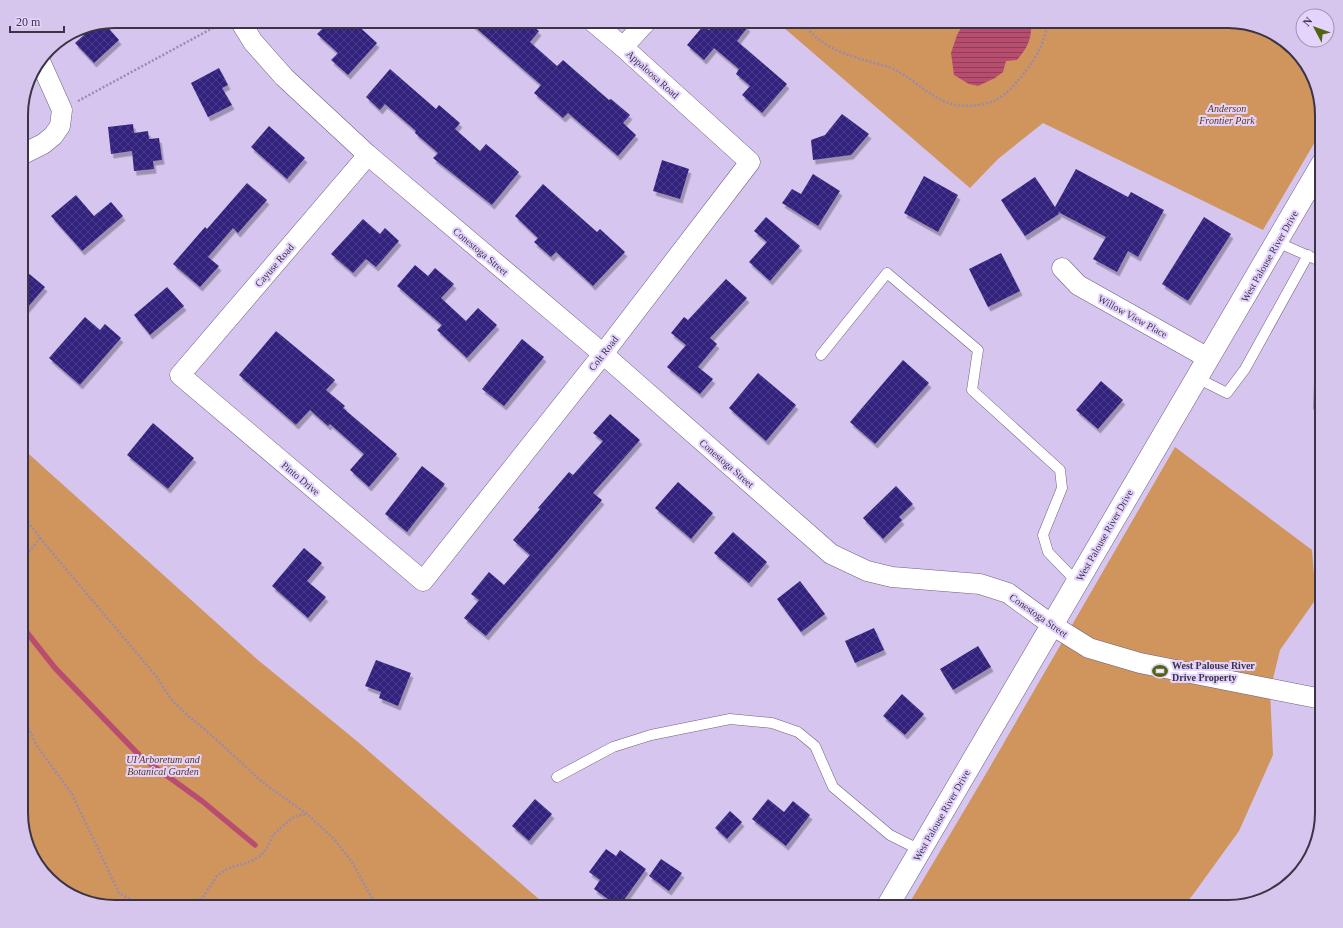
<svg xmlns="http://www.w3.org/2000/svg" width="1343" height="928" font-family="Georgia,serif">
<defs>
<pattern id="water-rules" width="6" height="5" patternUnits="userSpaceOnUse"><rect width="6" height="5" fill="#b94d70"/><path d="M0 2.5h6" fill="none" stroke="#8f3e59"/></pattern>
<pattern id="building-cross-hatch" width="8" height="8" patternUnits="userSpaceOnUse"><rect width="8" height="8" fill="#32247e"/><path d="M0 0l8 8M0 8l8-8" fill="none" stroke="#483c89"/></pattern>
<filter id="shadow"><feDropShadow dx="2.5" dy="4.5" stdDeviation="0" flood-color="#0004"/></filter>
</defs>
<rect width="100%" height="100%" fill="#d6c6ef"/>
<g fill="#d0945d">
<polygon points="776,21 1228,21 1280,37 1312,73 1322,115 1322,130 1263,230 1043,123 998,159 970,188"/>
<polygon points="21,447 258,660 358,742 548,907 115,907 63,891 34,860 21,819"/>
<polygon points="1175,447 1312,550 1316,599 1280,650 1270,691 1273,755 1239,831 1192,896 1182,907 907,907 987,772"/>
</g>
<path fill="url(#water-rules)" d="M 965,21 L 1031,21 C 1032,39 1028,47 1017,60 L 1006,61 L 1003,72 L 995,78 L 978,86 L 969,84 L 954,75 L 951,53 L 957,35 Z"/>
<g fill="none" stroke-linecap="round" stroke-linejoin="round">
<polyline stroke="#b94d70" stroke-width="5.5" points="21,625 55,668 141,757 202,801 255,845"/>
</g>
<g fill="url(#building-cross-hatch)" filter="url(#shadow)">
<polygon points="330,21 353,21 377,43 348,75 331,60 338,53 317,34"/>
<polygon points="468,21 527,21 539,31 530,42 557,66 563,60 609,100 611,99 630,115 623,123 636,135 618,156 568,113 563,118 534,93 541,85"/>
<polygon points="717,21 741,21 748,27 737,41 787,84 762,113 742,95 750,86 736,74 739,69 714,48 704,60 687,45 704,25 709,30"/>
<polygon points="104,23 119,40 94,63 75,43 84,35 78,29"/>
<polygon points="219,68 228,85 222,88 232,105 208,117 191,83"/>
<polygon points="390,69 436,109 439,105 460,123 455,129 480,151 486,144 519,172 492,205 433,158 438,153 415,133 416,131 385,104 380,110 366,97"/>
<polygon points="842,114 869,134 851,155 813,160 811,140 825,135"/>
<polygon points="133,124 134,133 148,131 149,139 159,138 162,160 153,161 154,169 134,171 132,151 111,154 108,127"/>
<polygon points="269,126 305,158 287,179 251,147"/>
<polygon points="662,160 689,169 680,199 653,191"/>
<polygon points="1076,169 1128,197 1131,192 1164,210 1138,257 1128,251 1117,272 1093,259 1106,237 1058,212 1059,214 1025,236 1001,200 1035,177 1055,207"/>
<polygon points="813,174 840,191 818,226 782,203 792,189 801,194"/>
<polygon points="924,176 958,195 938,232 904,213"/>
<polygon points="247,183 267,200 238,233 233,228 208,257 219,266 200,287 173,264 205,227 207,229"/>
<polygon points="543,184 597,232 600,229 625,252 593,286 556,252 551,257 534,242 538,238 515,216"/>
<polygon points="76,195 94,216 111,202 123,216 82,251 51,216"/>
<polygon points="766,217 800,246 770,281 749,262 767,242 754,231"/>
<polygon points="1204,217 1231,234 1188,301 1162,284"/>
<polygon points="363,219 380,234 385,228 399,241 376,267 366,259 353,273 331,254"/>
<polygon points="1001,253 1020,291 988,307 969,269"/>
<polygon points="415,265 428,276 435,268 454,284 441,298 466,321 478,308 497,325 467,358 437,330 442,325 397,286"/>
<polygon points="21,267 45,287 21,315"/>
<polygon points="726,279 747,298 710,338 717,344 698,367 713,379 700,394 667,367 686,345 671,333 684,317 688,320"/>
<polygon points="167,287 184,306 150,335 134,315"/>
<polygon points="85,317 100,330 105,324 121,338 80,385 49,358"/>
<polygon points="276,331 335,380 326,390 345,406 343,408 397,454 369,487 350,470 364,454 330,424 328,426 310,410 296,425 239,375"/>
<polygon points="522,339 544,357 504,406 482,389"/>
<polygon points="903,360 929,383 875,444 850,422"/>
<polygon points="758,373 796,405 766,441 729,408"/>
<polygon points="1101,381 1123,400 1098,429 1076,410"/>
<polygon points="610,414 640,440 593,493 602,500 486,636 464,618 479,600 471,594 489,572 504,585 530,555 513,540 540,509 538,508 569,472 573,475 603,441 593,433"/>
<polygon points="153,423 194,458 168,489 127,455"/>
<polygon points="422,466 445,484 407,532 385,514"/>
<polygon points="678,482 713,513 691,539 655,508"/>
<polygon points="896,486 913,504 899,517 902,520 883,539 863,518"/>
<polygon points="733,532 767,562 749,583 714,553"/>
<polygon points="304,548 322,563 307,581 326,597 308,618 272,586"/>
<polygon points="800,581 825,614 801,632 777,599"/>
<polygon points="874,628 884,650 855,663 845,641"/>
<polygon points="978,646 991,667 953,690 940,669"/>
<polygon points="376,660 411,673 398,706 379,698 381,692 365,686"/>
<polygon points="902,694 924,714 905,735 883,716"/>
<polygon points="535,799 552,814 529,841 512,826"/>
<polygon points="768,799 784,812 793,801 810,815 786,846 752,819"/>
<polygon points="730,811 742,822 727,839 715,828"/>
<polygon points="606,849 616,856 620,850 646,869 619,907 594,889 600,880 589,872"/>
<polygon points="661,859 682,873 669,891 649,876"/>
</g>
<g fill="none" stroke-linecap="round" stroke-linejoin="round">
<defs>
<g id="service">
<polyline points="1277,242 1322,262"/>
<polyline points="1322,340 1320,355 1319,408 1322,412"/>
<polyline points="821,355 887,273 978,350 972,390 1060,470 1062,488 1043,535 1048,552 1077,582"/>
<polyline points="1197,378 1227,393 1245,369 1308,255"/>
<polyline points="557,777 613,747 651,735 730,719 772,723 798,732 815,746 833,787 890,835 920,850"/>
</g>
<g id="minor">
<polyline points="240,21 253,42 284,77 368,155 603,354 831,554 867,571 892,577 980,584 1008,593 1052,625 1089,648 1140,663 1322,699"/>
<polyline points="623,47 647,21"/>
<polyline points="21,155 43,144 53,136 60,126 62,110 40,61"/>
<polyline points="368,155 180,375 423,581 603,354 750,162 623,47 592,21"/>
<polyline points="1062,268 1078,285 1208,358"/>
</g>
<polyline id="tertiary" points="887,907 1322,164"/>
</defs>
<use href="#service" stroke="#6e5f84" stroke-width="11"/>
<use href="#minor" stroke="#6e5f84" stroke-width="21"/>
<use href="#tertiary" stroke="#6e5f84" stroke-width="23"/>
<g stroke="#988cab" stroke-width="2.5" stroke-dasharray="2 2" stroke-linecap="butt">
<path d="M 803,21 C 816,46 847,55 871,62 C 877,64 883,65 889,67 C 911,76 926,95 949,103 C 962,108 984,106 996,100 C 1013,91 1037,59 1043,41 C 1045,35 1047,28 1049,21"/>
<polyline points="78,101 222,23"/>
<polyline points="21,512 40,538 21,562"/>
<polyline points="40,538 156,676 171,699 185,713 218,741 262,782 307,814 334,839 352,862 377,907"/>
<polyline points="21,713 37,746 72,794 119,893 146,907"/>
<polyline points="190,907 203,897 217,876 225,870 235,866 247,863 259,857 267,848 273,835 287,822 296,816 307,814"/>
</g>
<use href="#service" stroke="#fff" stroke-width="10"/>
<use href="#minor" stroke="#fff" stroke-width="20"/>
<use href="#tertiary" stroke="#fff" stroke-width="22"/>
</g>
<defs>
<symbol id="stadium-bare" viewBox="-9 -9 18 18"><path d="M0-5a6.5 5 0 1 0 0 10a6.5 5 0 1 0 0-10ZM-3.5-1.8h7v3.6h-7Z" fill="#516511" stroke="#e3d3fd" stroke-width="2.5" paint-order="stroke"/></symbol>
</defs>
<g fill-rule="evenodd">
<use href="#stadium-bare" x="1149" y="660" width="22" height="22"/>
</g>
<g text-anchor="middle" stroke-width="4" stroke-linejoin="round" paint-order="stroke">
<g font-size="10" fill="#3b3445" stroke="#e3d3fd">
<text transform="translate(653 74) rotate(42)" y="4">Appaloosa Road</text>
<text transform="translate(481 251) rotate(40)" y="4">Conestoga Street</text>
<text transform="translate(1269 256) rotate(-60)" y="4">West Palouse River Drive</text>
<text transform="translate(274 265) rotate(-49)" y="4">Cayuse Road</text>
<text transform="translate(1133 316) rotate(29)" y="4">Willow View Place</text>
<text transform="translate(603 353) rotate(-52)" y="4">Colt Road</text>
<text transform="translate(727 463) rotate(41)" y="4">Conestoga Street</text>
<text transform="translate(301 478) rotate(40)" y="4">Pinto Drive</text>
<text transform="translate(1104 535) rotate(-60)" y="4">West Palouse River Drive</text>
<text transform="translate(1039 615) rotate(35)" y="4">Conestoga Street</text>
<text transform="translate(941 815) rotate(-60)" y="4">West Palouse River Drive</text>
</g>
<g font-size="10" font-style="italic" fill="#5b3916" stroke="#e3d3fd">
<text x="1227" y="112">Anderson<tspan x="1227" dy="12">Frontier Park</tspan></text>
<text x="163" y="763">UI Arboretum and<tspan x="163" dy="12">Botanical Garden</tspan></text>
</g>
<g font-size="10" font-weight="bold" fill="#3b3445" stroke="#e3d3fd" text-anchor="start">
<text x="1172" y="669">West Palouse River<tspan x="1172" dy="12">Drive Property</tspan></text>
</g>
</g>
<path d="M0 0H1343V928H0ZM115 28H1228A87 87 0 0 1 1315 115V813A87 87 0 0 1 1228 900H115A87 87 0 0 1 28 813V115A87 87 0 0 1 115 28Z" fill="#d6c6ee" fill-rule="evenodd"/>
<path fill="none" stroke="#3b3445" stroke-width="2" d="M115 28H1228A87 87 0 0 1 1315 115V813A87 87 0 0 1 1228 900H115A87 87 0 0 1 28 813V115A87 87 0 0 1 115 28Z"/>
<g transform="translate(1315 28) rotate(311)"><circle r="19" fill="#e3d3fd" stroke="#a093b3"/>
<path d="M0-3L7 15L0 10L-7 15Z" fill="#516511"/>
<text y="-6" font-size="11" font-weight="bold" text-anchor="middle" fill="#3b3445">N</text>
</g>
<path d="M10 26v6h54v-6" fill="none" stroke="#3b3445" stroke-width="2"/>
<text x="16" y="26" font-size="12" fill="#3b3445" stroke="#e3d3fd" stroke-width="3" paint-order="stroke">20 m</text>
</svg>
